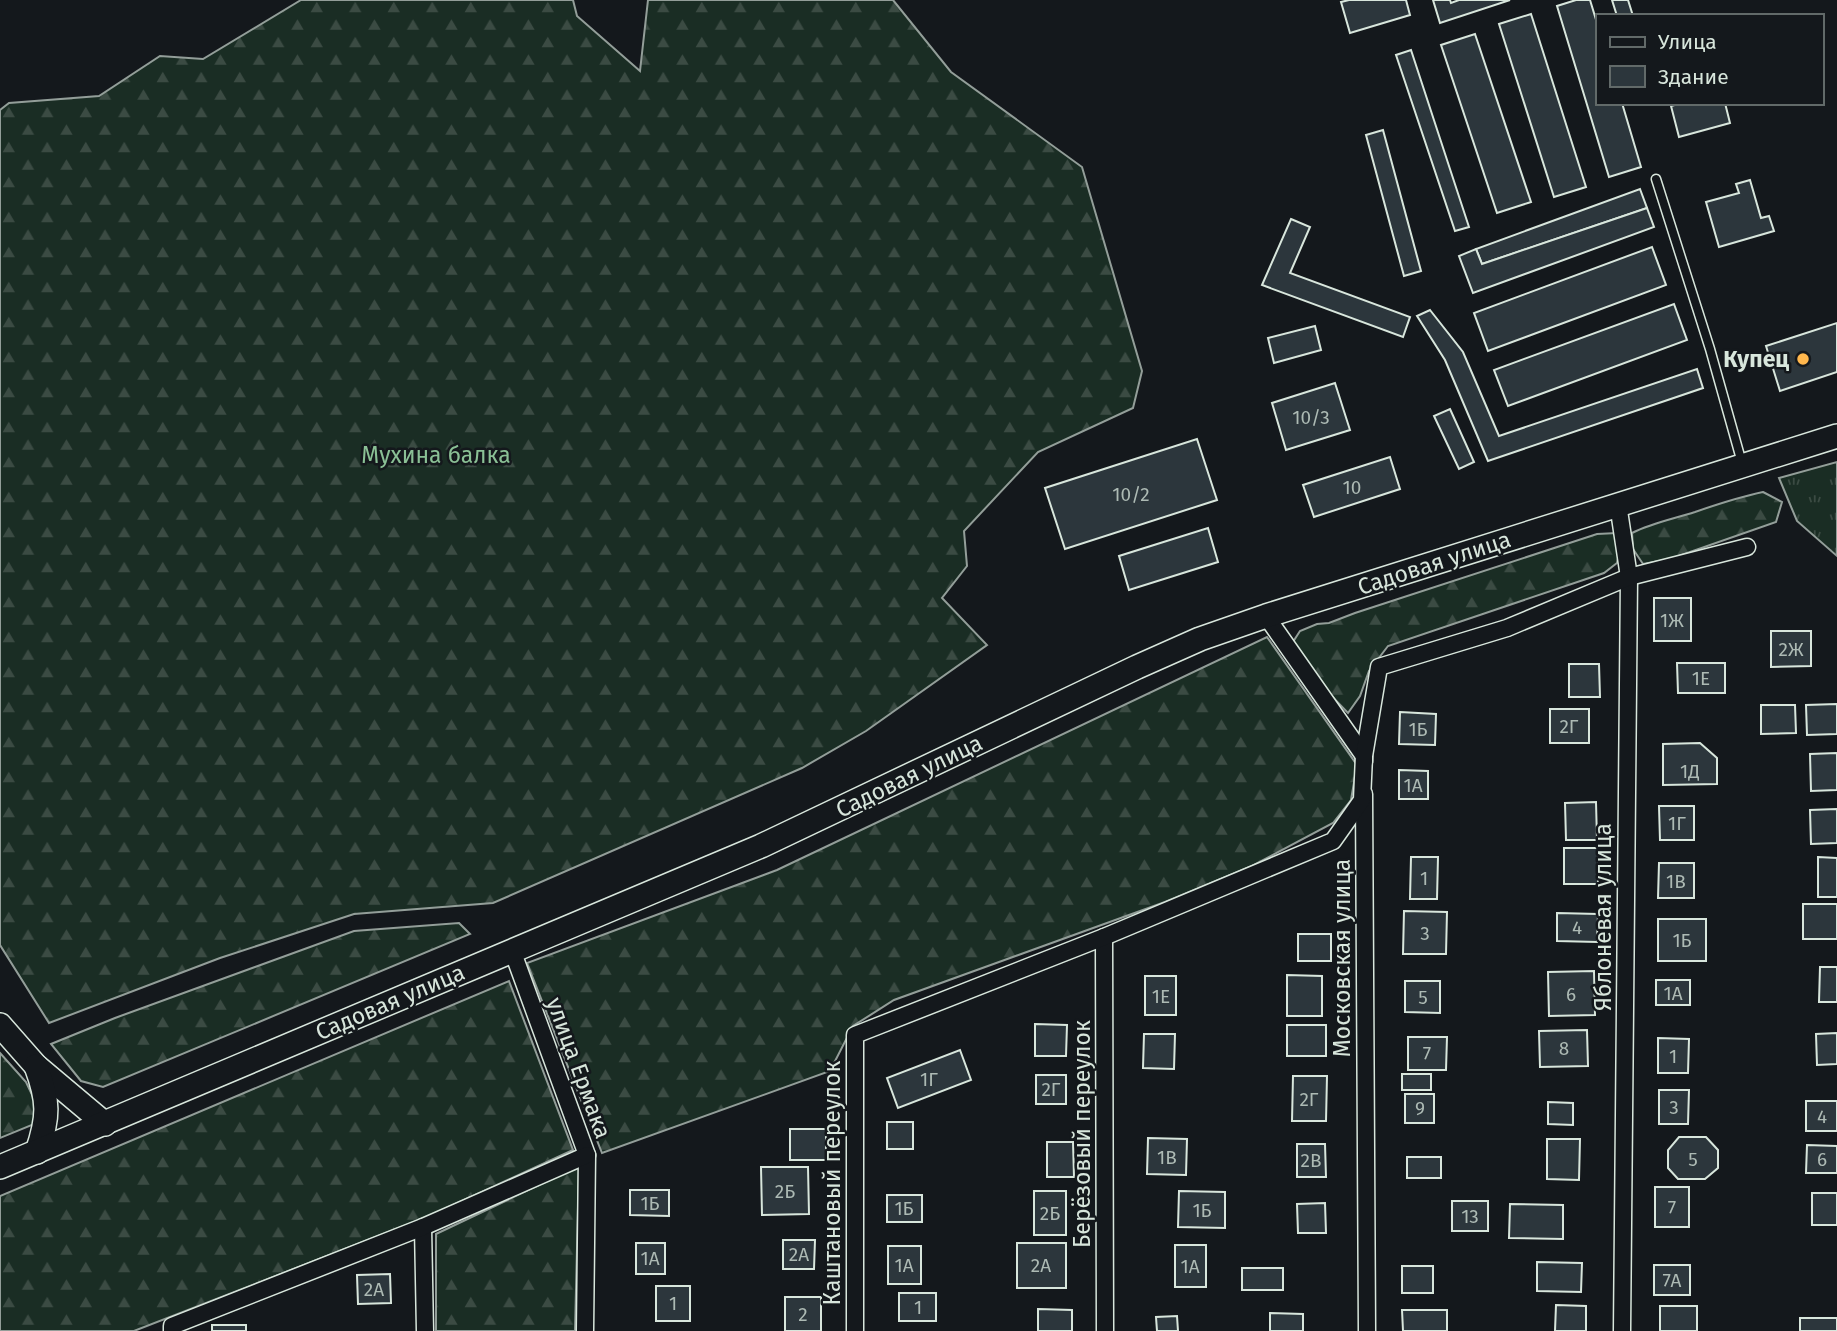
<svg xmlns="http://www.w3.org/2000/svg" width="1837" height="1331" font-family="'Fira Sans',sans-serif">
<defs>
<pattern id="forest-firs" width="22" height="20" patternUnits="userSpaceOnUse" patternTransform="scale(1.75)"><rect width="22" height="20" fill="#1a2d24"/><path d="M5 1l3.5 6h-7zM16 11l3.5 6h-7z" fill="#3b4b43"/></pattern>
<pattern id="park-tufts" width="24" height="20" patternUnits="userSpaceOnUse" patternTransform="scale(1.75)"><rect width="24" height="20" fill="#1a2d24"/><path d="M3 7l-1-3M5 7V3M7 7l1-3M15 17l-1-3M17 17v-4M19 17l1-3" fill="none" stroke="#3b4b43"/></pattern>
</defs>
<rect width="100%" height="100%" fill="#14181c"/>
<g fill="url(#forest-firs)" stroke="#939e99" stroke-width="2">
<polygon points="301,0 573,0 577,16 640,71 648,0 893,0 951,72 1082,167 1142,371 1133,408 1038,452 964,531 967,566 942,598 987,645 866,731 802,768 493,903 354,914 220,958 49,1023 0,945 0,110 9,103 99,96 160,56 203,59"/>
<path d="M 1763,492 L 1782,502 L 1776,522 L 1670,559 L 1643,564 L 1633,549 L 1632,533 C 1652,523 1673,519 1695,512 C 1718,504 1739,497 1763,492 Z"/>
<polygon points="1617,533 1620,549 1617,563 1604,573 1388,646 1369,671 1360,696 1348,713 1318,682 1291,645 1300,631 1317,624 1329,623 1355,613 1597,534"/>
<polygon points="1267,637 1357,765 1351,800 1333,823 1252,866 1165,902 894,1000 853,1026 830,1071 602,1153 527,963 777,870"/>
<polygon points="459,923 470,934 103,1087 81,1081 51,1044 115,1018 354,931"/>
<polygon points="509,981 573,1150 427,1217 134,1331 0,1331 0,1196"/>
<polygon points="0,1053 26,1082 44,1120 0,1138"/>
<polygon points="579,1166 575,1331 436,1331 436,1234"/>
</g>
<polygon fill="url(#park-tufts)" stroke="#939e99" stroke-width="2" points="1837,462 1837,556 1797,521 1779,478"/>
<g fill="#2c363c" stroke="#d8e6dc" stroke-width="2">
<polygon points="1349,0 1406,0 1410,15 1350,33 1341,2"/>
<polygon points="1433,0 1450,0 1451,3 1459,0 1510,0 1440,23"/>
<polygon points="1576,0 1590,0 1597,23 1597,103 1622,103 1641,167 1609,177 1557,6"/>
<polygon points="1612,0 1628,0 1633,16 1617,16"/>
<polygon points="1531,14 1586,187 1554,197 1499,24"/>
<polygon points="1475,34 1531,202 1497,213 1441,45"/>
<polygon points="1411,50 1469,227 1455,231 1396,55"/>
<polygon points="1682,103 1725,103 1730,123 1679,137 1671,106"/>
<polygon points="1383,130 1421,271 1404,276 1366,135"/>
<polygon points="1750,180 1761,218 1769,216 1774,231 1719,247 1706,202 1739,193 1736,184"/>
<polygon points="1640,189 1647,208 1482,264 1476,249"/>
<polygon points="1647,208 1654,227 1473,293 1459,256 1476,249 1482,264"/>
<polygon points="1291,219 1310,227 1290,273 1410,317 1403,337 1262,285"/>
<polygon points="1652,247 1666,285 1488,351 1474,313"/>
<polygon points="1674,304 1687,340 1508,406 1494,370"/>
<polygon points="1430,310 1463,352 1499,436 1697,369 1703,388 1488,461 1445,360 1417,316"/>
<polygon points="1837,323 1837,372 1780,391 1766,346"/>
<polygon points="1315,326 1321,350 1274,363 1268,338"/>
<polygon points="1335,383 1350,430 1286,450 1272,403"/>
<polygon points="1450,409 1474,462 1459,469 1434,416"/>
<polygon points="1197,439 1217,500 1065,549 1045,488"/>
<polygon points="1390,457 1400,489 1314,517 1303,485"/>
<polygon points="1208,528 1218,562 1129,590 1119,556"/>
<rect x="1654" y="598" width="37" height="43"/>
<polygon points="1771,631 1811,631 1811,666 1771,667"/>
<polygon points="1677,663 1725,663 1725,693 1678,693"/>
<polygon points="1569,664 1599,664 1600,697 1569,697"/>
<polygon points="1837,704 1837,734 1807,735 1806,705"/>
<polygon points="1761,705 1795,705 1796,733 1761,734"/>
<rect x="1550" y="709" width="39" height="34"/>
<polygon points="1400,712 1436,714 1435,745 1399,744"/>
<polygon points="1700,743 1717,758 1717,784 1663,785 1663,744"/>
<polygon points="1837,753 1837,790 1811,791 1810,754"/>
<polygon points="1399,770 1428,771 1428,799 1399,799"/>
<polygon points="1596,802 1597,840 1566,840 1565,803"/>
<polygon points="1659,806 1694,806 1694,840 1660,840"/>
<polygon points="1837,809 1837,843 1811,844 1810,810"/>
<rect x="1564" y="848" width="34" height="36"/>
<polygon points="1411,857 1438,857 1437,899 1410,899"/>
<polygon points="1818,857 1837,858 1837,897 1818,897"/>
<polygon points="1659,863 1694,863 1694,898 1658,898"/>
<rect x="1803" y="904" width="34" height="35"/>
<polygon points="1404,911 1447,912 1446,954 1403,954"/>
<polygon points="1557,913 1598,914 1597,942 1557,941"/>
<rect x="1658" y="919" width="48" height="42"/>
<rect x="1298" y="934" width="33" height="27"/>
<polygon points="1820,967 1837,967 1837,1002 1819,1002"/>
<polygon points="1594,971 1595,1015 1549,1016 1548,972"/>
<polygon points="1287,975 1322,976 1322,1016 1287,1016"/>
<rect x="1145" y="976" width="31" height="39"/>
<rect x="1656" y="980" width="34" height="25"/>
<polygon points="1405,981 1440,981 1440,1013 1405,1012"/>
<polygon points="1035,1024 1067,1025 1066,1056 1035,1056"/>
<rect x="1287" y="1025" width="39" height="31"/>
<polygon points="1587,1030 1588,1066 1540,1067 1539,1031"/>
<polygon points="1837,1033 1837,1064 1817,1065 1816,1034"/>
<polygon points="1144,1034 1175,1034 1174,1069 1143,1068"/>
<polygon points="1408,1037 1447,1037 1446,1070 1408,1070"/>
<polygon points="1658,1038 1689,1039 1688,1073 1658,1073"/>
<polygon points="960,1050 971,1080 898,1108 887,1078"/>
<rect x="1402" y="1074" width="29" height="16"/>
<rect x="1036" y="1075" width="30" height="29"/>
<polygon points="1293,1076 1327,1076 1326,1121 1292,1121"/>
<polygon points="1659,1090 1689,1090 1688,1124 1659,1124"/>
<rect x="1405" y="1094" width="29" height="29"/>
<rect x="1806" y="1101" width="31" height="30"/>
<polygon points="1548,1102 1573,1103 1573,1125 1548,1124"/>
<rect x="887" y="1122" width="26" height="27"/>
<rect x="790" y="1129" width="36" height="31"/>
<polygon points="1679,1137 1706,1137 1718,1150 1718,1168 1705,1179 1678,1179 1668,1168 1668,1150"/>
<polygon points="1148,1138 1187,1139 1186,1175 1147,1174"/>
<polygon points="1547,1139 1580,1139 1579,1180 1547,1179"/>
<polygon points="1047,1142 1073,1142 1074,1177 1047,1177"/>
<polygon points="1297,1144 1325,1144 1326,1177 1297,1177"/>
<polygon points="1807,1145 1837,1146 1837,1173 1806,1173"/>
<rect x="1407" y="1157" width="34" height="21"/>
<polygon points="761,1167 808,1167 809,1214 762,1215"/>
<rect x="1655" y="1187" width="34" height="40"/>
<polygon points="630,1190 669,1190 669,1216 630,1215"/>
<rect x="1034" y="1191" width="32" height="44"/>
<polygon points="1179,1191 1225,1192 1225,1228 1178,1227"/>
<rect x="1812" y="1193" width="25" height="32"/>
<rect x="887" y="1195" width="35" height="27"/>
<rect x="1452" y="1201" width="36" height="30"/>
<polygon points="1325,1203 1326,1233 1298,1233 1297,1204"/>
<polygon points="1510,1204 1563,1205 1563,1239 1509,1238"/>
<polygon points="783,1240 815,1240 814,1269 783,1269"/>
<rect x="636" y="1243" width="29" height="31"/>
<rect x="1017" y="1243" width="49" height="45"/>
<rect x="1175" y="1245" width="31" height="42"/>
<rect x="888" y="1246" width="33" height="38"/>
<polygon points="1537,1262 1582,1263 1581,1292 1537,1291"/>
<rect x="1654" y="1265" width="36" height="30"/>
<rect x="1402" y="1266" width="31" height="27"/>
<rect x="1242" y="1268" width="41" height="22"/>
<polygon points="390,1274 391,1303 358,1304 357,1275"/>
<rect x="656" y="1286" width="34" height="35"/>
<rect x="899" y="1293" width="37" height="28"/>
<rect x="785" y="1297" width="36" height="34"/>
<polygon points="1556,1305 1586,1306 1586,1331 1555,1331"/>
<rect x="1660" y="1306" width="37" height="25"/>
<polygon points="1038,1309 1072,1310 1072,1331 1038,1331"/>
<polygon points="1402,1310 1447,1310 1447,1331 1403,1331"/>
<polygon points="1270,1313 1303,1314 1303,1331 1270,1331"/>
<polygon points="1177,1316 1178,1331 1157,1331 1156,1317"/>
<rect x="1800" y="1318" width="37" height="13"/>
<rect x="212" y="1325" width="34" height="6"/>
</g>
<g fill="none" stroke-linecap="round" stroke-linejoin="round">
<defs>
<polyline id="lane" points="1656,179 1710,349 1742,463"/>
<g id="street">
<polyline points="1618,504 1629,577 1622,1331"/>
<polyline points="1266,616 1364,756 1364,761"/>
<polyline points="1364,794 1367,1331"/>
<polyline points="1104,937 1105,1331"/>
<polyline points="512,950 587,1155 585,1331"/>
<polyline points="423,1227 425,1331"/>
<polyline points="172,1331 172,1326 423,1227 587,1155"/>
<polyline points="855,1331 855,1035 1104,937 1333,841 1362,800 1364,756 1379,667 1507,628 1629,577 1747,547"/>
</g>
<g id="secondary">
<polyline points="0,1025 36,1066 105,1124"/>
<path d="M 36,1066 C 49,1101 49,1117 37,1152"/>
<polyline points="0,1167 761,846 1137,667 1200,639 1266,616 1837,436"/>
</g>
</defs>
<use href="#lane" stroke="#d8e6dc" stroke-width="11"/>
<use href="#street" stroke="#d8e6dc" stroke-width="19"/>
<use href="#secondary" stroke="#d8e6dc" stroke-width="26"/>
<use href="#lane" stroke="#14181c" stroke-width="8"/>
<use href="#street" stroke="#14181c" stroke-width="16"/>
<use href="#secondary" stroke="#14181c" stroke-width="23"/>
</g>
<circle fill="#ffb74d" stroke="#14181c" stroke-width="2.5" cx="1803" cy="359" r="7"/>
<g text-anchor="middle" stroke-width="5" stroke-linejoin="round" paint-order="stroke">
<g font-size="19" fill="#adbab4">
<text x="1311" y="424">10/3</text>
<text x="1352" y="494">10</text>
<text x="1131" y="501">10/2</text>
<text x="1672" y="627">1Ж</text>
<text x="1791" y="656">2Ж</text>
<text x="1701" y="685">1Е</text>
<text x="1569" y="733">2Г</text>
<text x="1418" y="736">1Б</text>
<text x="1690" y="778">1Д</text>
<text x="1413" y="792">1А</text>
<text x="1677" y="830">1Г</text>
<text x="1424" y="885">1</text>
<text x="1676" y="888">1В</text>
<text x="1577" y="934">4</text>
<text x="1425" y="940">3</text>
<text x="1682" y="947">1Б</text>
<text x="1673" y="1000">1А</text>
<text x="1571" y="1001">6</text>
<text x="1161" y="1003">1Е</text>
<text x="1423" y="1004">5</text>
<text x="1564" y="1055">8</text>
<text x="1427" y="1060">7</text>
<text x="1673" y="1063">1</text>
<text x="929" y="1086">1Г</text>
<text x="1051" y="1096">2Г</text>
<text x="1309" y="1106">2Г</text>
<text x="1674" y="1114">3</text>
<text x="1420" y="1115">9</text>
<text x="1822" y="1123">4</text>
<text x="1167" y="1164">1В</text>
<text x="1693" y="1166">5</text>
<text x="1822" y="1166">6</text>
<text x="1311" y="1167">2В</text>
<text x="785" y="1198">2Б</text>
<text x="650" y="1210">1Б</text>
<text x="1672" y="1214">7</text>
<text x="904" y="1215">1Б</text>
<text x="1202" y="1217">1Б</text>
<text x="1050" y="1220">2Б</text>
<text x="1470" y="1223">13</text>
<text x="799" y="1261">2А</text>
<text x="650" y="1265">1А</text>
<text x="904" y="1272">1А</text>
<text x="1041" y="1272">2А</text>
<text x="1190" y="1273">1А</text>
<text x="1672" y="1287">7А</text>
<text x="374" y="1296">2А</text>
<text x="673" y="1310">1</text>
<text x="918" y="1314">1</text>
<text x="803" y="1321">2</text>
</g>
<g font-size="23" font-weight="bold" fill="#d8e6dc" stroke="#14181c" text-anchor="end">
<text x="1789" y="367">Купец</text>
</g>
<g font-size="23" fill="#8ac095" stroke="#14181c">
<text x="436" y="463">Мухина балка</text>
</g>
<g font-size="23" fill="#d8e6dc" stroke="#14181c">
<text transform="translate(1434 563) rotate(-18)" y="8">Садовая улица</text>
<text transform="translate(909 776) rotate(-26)" y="8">Садовая улица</text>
<text transform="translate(1603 917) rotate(-90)" y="8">Яблоневая улица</text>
<text transform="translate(1342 958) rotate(-90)" y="8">Московская улица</text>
<text transform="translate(390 1002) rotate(-23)" y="8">Садовая улица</text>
<text transform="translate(579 1068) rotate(70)" y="8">улица Ермака</text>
<text transform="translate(1082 1134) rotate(-90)" y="8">Берёзовый переулок</text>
<text transform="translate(832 1183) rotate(-90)" y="8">Каштановый переулок</text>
</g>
</g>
<rect x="1596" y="14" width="228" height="91" fill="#14181c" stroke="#626a69" stroke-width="2"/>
<rect x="1610" y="37" width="35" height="10" fill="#14181c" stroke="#626a69" stroke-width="2"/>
<text x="1658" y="49" font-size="21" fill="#d8e6dc">Улица</text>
<rect x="1610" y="66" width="35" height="21" fill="#2c363c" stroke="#626a69" stroke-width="2"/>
<text x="1658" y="84" font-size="21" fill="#d8e6dc">Здание</text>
</svg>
